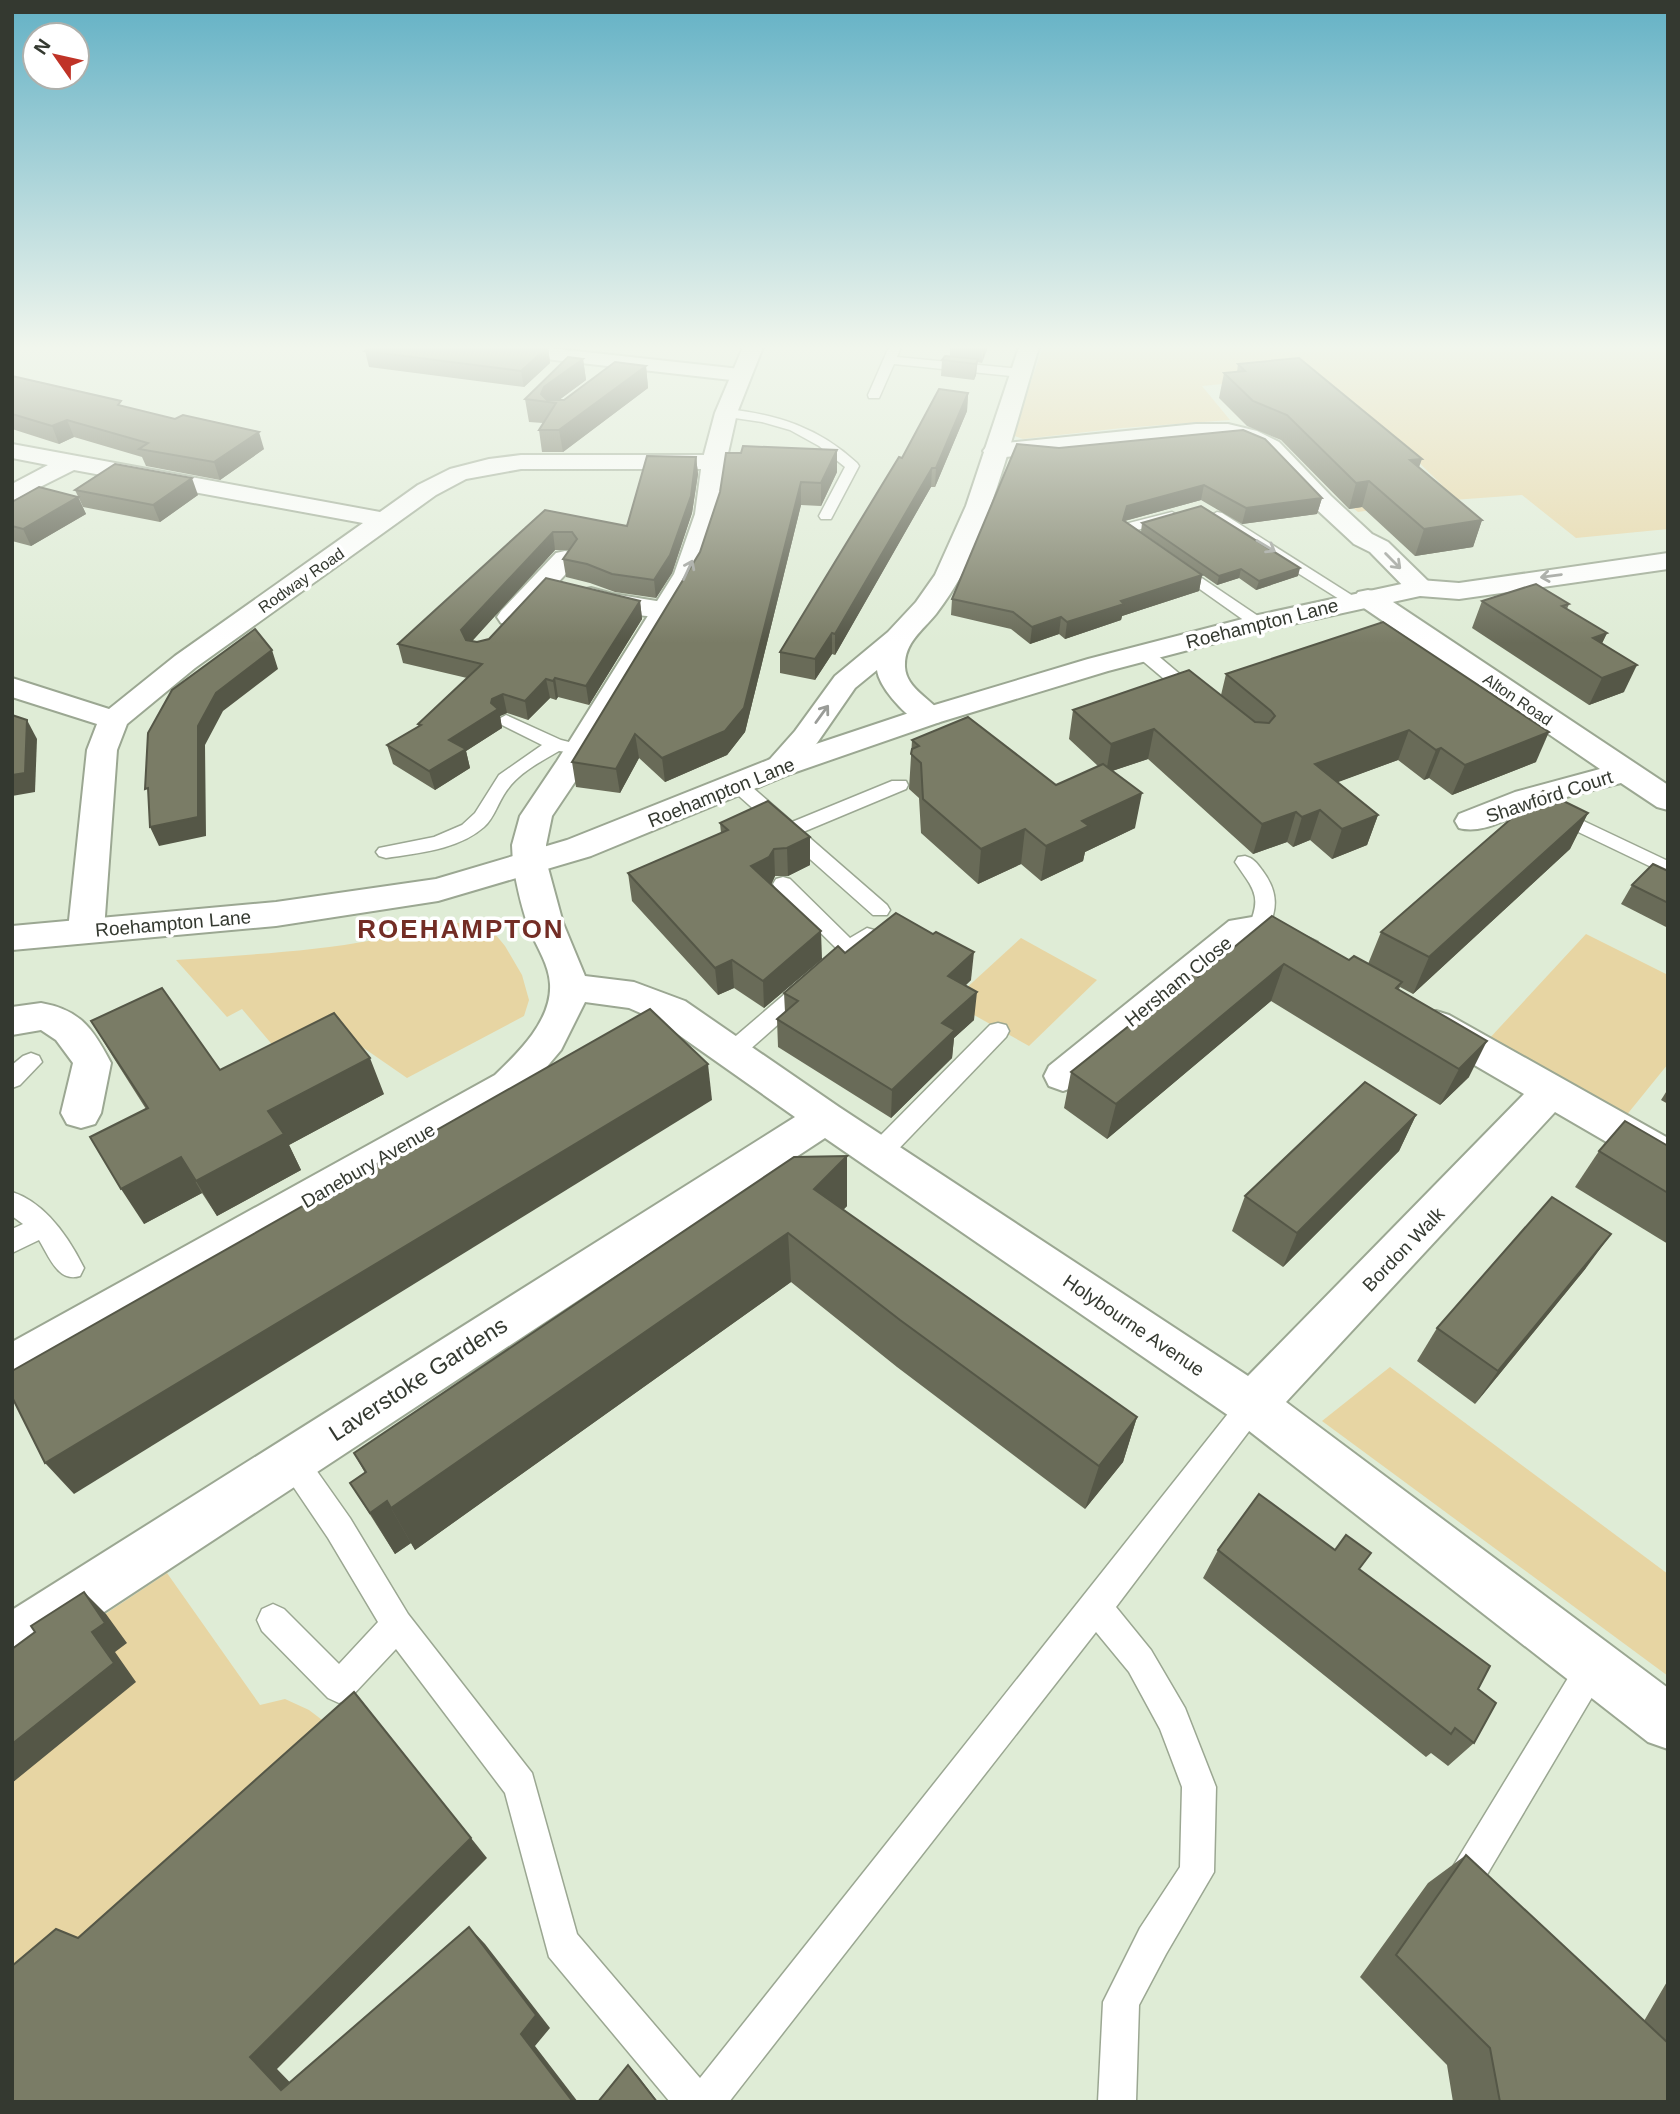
<svg xmlns="http://www.w3.org/2000/svg" width="1680" height="2114" font-family="Arial,sans-serif">
<rect width="100%" height="100%" fill="#dfecd6"/>
<g fill="#e7d5a3">
<polygon points="1043,347 1668,347 1668,529 1576,538 1522,495 1425,502 1358,512 1340,497 1442,485 1407,451 1311,375 1202,386 1230,420 1122,428 1023,439 1012,435"/>
<path d="M 474,921 L 491,929 L 505,946 L 522,975 L 529,1000 L 524,1016 L 407,1078 L 342,1033 L 287,1062 L 242,1009 L 227,1017 L 176,960 C 242,955 309,952 374,940 C 408,934 440,924 474,921 Z"/>
<polygon points="1586,934 1668,975 1668,1064 1625,1117 1488,1040"/>
<polygon points="1021,938 1097,980 1029,1046 951,1002"/>
<polygon points="1390,1367 1668,1574 1668,1676 1322,1421"/>
<polygon points="167,1573 260,1705 285,1699 309,1710 330,1726 12,2007 12,1676"/>
</g>
<g fill="none" stroke-linecap="round" stroke-linejoin="round">
<defs>
<g id="lane">
<polygon points="889,347 901,347 897,357 1020,369 1026,373 1020,377 894,364 879,398 869,398 868,395"/>
<path d="M 726,409 C 777,414 819,428 857,463 L 859,466 L 831,519 L 821,519 L 819,516 L 845,467 L 819,446 L 790,430 L 762,422 L 721,416 L 721,410 Z"/>
<polygon points="1172,512 1179,516 1177,519 1137,530 1155,546 1152,549 1142,549 1122,534 1125,524"/>
<polygon points="1217,512 1222,513 1361,601 1353,606 1347,604 1212,519 1210,516"/>
<polygon points="1175,560 1264,620 1266,623 1264,626 1252,626 1170,568 1167,565"/>
<polygon points="1144,648 1150,649 1201,692 1204,696 1201,700 1189,700 1138,657 1136,653"/>
<path d="M 506,715 L 561,740 L 573,743 L 576,747 L 567,752 L 559,751 C 540,762 520,772 507,790 C 498,802 495,817 484,827 C 458,850 418,853 386,858 L 379,856 L 376,852 L 379,848 L 434,837 L 462,825 L 475,813 L 499,775 L 542,745 L 500,724 L 497,720 Z"/>
<polygon points="738,779 745,781 792,822 892,781 906,781 908,785 906,789 803,832 887,905 890,910 887,915 873,915 731,789 729,785"/>
<polygon points="1554,807 1668,861 1668,875 1547,817 1544,813 1547,809"/>
<path d="M 1245,856 C 1253,858 1257,863 1262,870 C 1278,891 1279,910 1265,933 L 1251,933 L 1248,928 C 1263,895 1253,889 1235,862 L 1238,857 Z"/>
<path d="M 783,877 L 790,879 L 850,938 L 867,928 L 874,930 L 877,935 L 874,940 C 862,951 847,971 829,966 L 826,961 L 837,949 L 776,889 L 773,884 L 776,879 Z"/>
<polygon points="808,978 816,981 819,986 816,991 739,1059 731,1061 723,1059 720,1053 723,1047 800,981"/>
<polygon points="998,1023 1006,1025 1009,1031 1006,1037 887,1161 878,1164 869,1161 866,1154 869,1147 990,1025"/>
<polygon points="31,1053 39,1056 42,1062 20,1085 12,1088 12,1065 23,1056"/>
<path d="M 12,1192 C 46,1203 69,1238 84,1268 L 80,1276 C 58,1283 49,1256 39,1240 L 12,1253 L 12,1229 L 23,1224 L 12,1216 Z"/>
<polygon points="1252,1392 1262,1396 1266,1405 1262,1414 1116,1607 1151,1650 1185,1708 1216,1787 1214,1872 1166,1954 1139,2005 1136,2102 1098,2102 1103,2002 1140,1928 1180,1867 1182,1787 1160,1729 1129,1672 1096,1632 729,2102 670,2102 549,1957 505,1793 396,1649 350,1698 339,1703 328,1698 262,1631 257,1620 262,1609 273,1604 284,1609 339,1664 378,1622 328,1538 282,1470 278,1460 282,1450 292,1447 302,1450 350,1518 408,1614 532,1773 577,1934 700,2078 1242,1396"/>
<polygon points="1593,1650 1604,1655 1609,1666 1604,1677 1482,1883 1485,1889 1479,1901 1467,1907 1455,1901 1447,1883 1454,1865 1582,1655"/>
</g>
<g id="street">
<polygon points="482,347 539,347 740,369 748,370 751,375 748,380 740,381 492,353 485,351"/>
<polygon points="1196,424 1228,424 1257,431 1279,442 1331,496 1372,534 1388,542 1429,582 1433,588 1429,594 1420,596 1411,594 1370,552 1354,544 1313,506 1263,452 1228,438 1196,438 995,458 987,456 983,451 987,446 995,444"/>
<polygon points="12,444 380,512 418,485 450,469 489,459 521,455 714,455 722,457 726,462 722,467 714,469 521,469 466,479 436,495 195,668 127,724 117,750 104,930 98,939 86,942 74,939 68,930 87,750 97,724 12,697 12,678 109,709 175,656 363,523 74,470 12,501 12,484 48,465 12,458"/>
<polygon points="565,551 574,553 578,559 574,565 521,623 511,625 501,623 497,617 501,611 556,553"/>
<path d="M 591,588 L 613,594 L 675,604 L 679,610 L 675,616 L 665,618 C 644,615 589,613 578,596 L 581,590 Z"/>
<path d="M 1368,590 L 1378,592 L 1668,785 L 1668,810 L 1657,807 L 1621,783 C 1593,790 1564,797 1537,806 C 1513,815 1485,835 1459,828 L 1455,821 L 1459,814 L 1515,792 L 1600,769 L 1358,604 L 1354,598 L 1358,592 Z"/>
<path d="M 530,853 L 542,856 L 547,864 L 563,923 L 585,976 L 634,982 L 685,1001 L 839,1107 L 1248,1376 L 1524,1094 L 1423,1035 L 1417,1025 L 1423,1015 L 1436,1011 L 1449,1015 L 1668,1138 L 1668,1174 L 1653,1169 L 1555,1112 L 1286,1402 L 1668,1688 L 1668,1749 L 1648,1742 L 1235,1420 L 825,1138 L 31,1660 L 12,1667 L 12,1610 L 795,1117 L 659,1021 L 629,1008 L 585,1002 L 561,1050 L 523,1095 L 28,1381 L 12,1387 L 12,1342 L 495,1075 C 519,1052 552,1020 550,984 C 549,965 538,949 531,933 C 522,911 517,887 513,864 L 518,856 Z"/>
<polygon points="1258,916 1317,942 1322,951 1317,960 1304,963 1251,941 1077,1086 1063,1091 1049,1086 1044,1076 1049,1066 1229,921"/>
<path d="M 41,1003 C 81,1010 93,1029 111,1063 L 101,1113 L 95,1124 L 81,1128 L 67,1124 L 61,1113 L 73,1063 L 56,1040 L 41,1030 L 12,1035 L 12,1007 Z"/>
</g>
<g id="secondary">
<polygon points="743,347 763,347 737,413 726,462 719,514 700,574 589,761 552,816 546,845 547,864 542,872 530,875 518,872 513,864 512,845 520,816 557,761 674,574 695,514 702,462 715,413"/>
<path d="M 1019,347 L 1039,347 C 1016,423 997,503 962,574 C 955,587 945,602 936,614 C 922,631 904,643 905,667 C 906,689 933,700 944,716 L 940,722 C 932,724 925,726 918,722 C 903,713 879,687 877,670 L 855,688 L 817,743 L 790,774 L 779,776 L 768,774 L 763,767 L 795,731 L 835,676 L 888,632 L 916,602 L 935,575 L 966,506 Z"/>
</g>
<polygon id="highway" points="1668,553 1668,569 1459,599 1420,596 1261,631 1108,671 940,722 790,774 591,856 438,901 276,926 12,950 12,926 276,902 436,879 567,840 768,760 918,710 1088,659 1258,615 1420,580 1459,583"/>
</defs>
<use href="#lane" stroke="#9ba792" stroke-width="3"/>
<use href="#street" stroke="#9ba792" stroke-width="4"/>
<use href="#secondary" stroke="#9ba792" stroke-width="4"/>
<use href="#highway" stroke="#9ba792" stroke-width="4"/>
<use href="#lane" fill="#fff" fill-rule="evenodd"/>
<use href="#street" fill="#fff" fill-rule="evenodd"/>
<use href="#secondary" fill="#fff" fill-rule="evenodd"/>
<use href="#highway" fill="#fff" fill-rule="evenodd"/>
</g>
<g fill="#696b58">
<polygon points="548,347 550,363 524,387 369,367 365,351"/>
<polygon points="950,347 983,347 982,363 977,362 976,375 974,380 941,376 942,360 950,356"/>
<polygon points="583,359 586,380 559,400 564,400 646,366 648,388 563,452 542,452 539,430 543,423 529,422 525,399"/>
<polygon points="1238,364 1419,468 1482,520 1473,547 1415,556 1362,507 1349,509 1281,440 1247,426 1219,398 1224,373 1237,372"/>
<polygon points="12,376 123,406 264,449 220,480 146,466 142,457 74,437 59,444 12,429"/>
<polygon points="968,393 967,411 935,487 931,487 835,655 832,654 815,680 780,673 780,652 902,458"/>
<polygon points="1059,448 1322,498 1317,514 1242,524 1201,500 1125,521 1202,575 1199,591 1122,616 1121,620 1065,639 1059,634 1030,644 1011,629 951,615 952,599"/>
<polygon points="837,450 837,472 821,506 801,505 745,732 727,755 665,782 639,758 620,793 576,787 572,762 700,552 741,453"/>
<polygon points="696,457 698,474 692,513 672,573 656,598 615,592 590,583 566,577 563,559 569,550 555,550 472,641 477,642 640,601 642,619 589,705 558,697 556,700 550,698 528,720 507,713 500,716 502,728 466,751 470,768 435,790 393,764 387,745 419,727 418,724 467,678 403,663 398,644 545,510 627,526"/>
<polygon points="75,490 198,495 160,522 83,507"/>
<polygon points="78,497 86,514 31,546 12,541 12,502"/>
<polygon points="1142,523 1298,576 1256,590 1239,578 1217,585 1141,532"/>
<polygon points="1482,601 1569,604 1567,609 1607,633 1602,643 1624,692 1589,705 1472,628"/>
<polygon points="1226,674 1536,762 1452,795 1429,778 1424,780 1398,760 1337,782 1378,815 1367,845 1332,859 1310,840 1293,847 1287,842 1253,854 1148,759 1112,771 1135,828 1085,852 1083,861 1041,881 1021,864 978,884 921,833 919,798 909,789 912,740 1056,785 1098,766 1069,739 1073,710 1221,695"/>
<polygon points="768,801 810,865 788,876 775,876 771,885 822,959 764,1008 734,988 718,995 632,901 628,873 721,833 720,823"/>
<polygon points="1588,813 1570,849 1413,994 1400,987 1399,989 1469,1077 1440,1105 1271,1001 1107,1139 1064,1108 1071,1072 1198,977 1272,916 1349,960 1368,964 1381,932"/>
<polygon points="1668,871 1668,928 1621,904 1632,885"/>
<polygon points="845,953 971,980 965,986 974,1020 954,1038 952,1058 891,1118 778,1047 777,1019 785,1012 784,993"/>
<polygon points="91,1021 220,1070 384,1094 289,1145 301,1170 217,1216 202,1193 144,1224 146,1109 113,1057"/>
<polygon points="1668,1089 1668,1104 1661,1100"/>
<polygon points="1416,1115 1399,1151 1283,1267 1232,1231 1245,1196"/>
<polygon points="1668,1146 1668,1244 1575,1187 1599,1151"/>
<polygon points="794,1157 847,1206 843,1210 1137,1417 1123,1462 1085,1509 897,1367 791,1282 415,1550 411,1543 395,1554 350,1483 365,1473 354,1453"/>
<polygon points="1586,1268 1475,1404 1417,1361 1437,1328"/>
<polygon points="1218,1550 1359,1569 1478,1689 1474,1743 1448,1766 1431,1753 1426,1757 1203,1578"/>
<polygon points="1466,1855 1644,2021 1668,1980 1668,2102 1453,2102 1447,2065 1360,1977 1428,1883"/>
</g>
<g fill="#555747">
<polygon points="548,347 550,363 524,387 521,371"/>
<polygon points="983,347 988,347 982,363"/>
<polygon points="583,359 586,380 555,403 542,401 541,394 544,387"/>
<polygon points="978,359 976,375 974,380 976,364"/>
<polygon points="646,366 648,388 563,452 559,430"/>
<polygon points="968,393 967,411 935,487 936,468"/>
<polygon points="67,420 74,437 59,444 52,426"/>
<polygon points="259,432 264,449 220,480 214,462"/>
<polygon points="837,450 837,472 821,506 821,483"/>
<polygon points="696,457 698,474 692,513 672,573 656,598 654,580"/>
<polygon points="1422,459 1413,484 1410,460"/>
<polygon points="932,468 931,487 835,655 835,634"/>
<polygon points="192,478 198,495 160,522 153,505"/>
<polygon points="1369,481 1362,507 1349,509 1356,483"/>
<polygon points="801,482 801,505 745,732 727,755 665,782 662,758"/>
<polygon points="1204,485 1201,500 1124,521 1123,520 1127,506"/>
<polygon points="78,497 86,514 31,546 23,529"/>
<polygon points="1322,498 1317,514 1242,524 1246,508"/>
<polygon points="1482,520 1473,547 1415,556 1424,529"/>
<polygon points="553,532 555,550 465,649 461,630"/>
<polygon points="1300,568 1298,576 1256,590 1259,581"/>
<polygon points="1241,569 1239,578 1217,585 1219,576"/>
<polygon points="1202,575 1199,591 1122,616 1121,620 1065,639 1067,622 1121,601"/>
<polygon points="640,601 642,619 589,705 586,686"/>
<polygon points="1061,617 1059,634 1030,644 1032,627"/>
<polygon points="832,633 832,654 815,680 815,659"/>
<polygon points="1607,633 1594,660 1593,638"/>
<polygon points="272,650 278,669 223,711 205,745 206,836 159,846 150,827 198,726 216,693"/>
<polygon points="1637,665 1624,692 1589,705 1602,678"/>
<polygon points="555,678 558,697 556,700 553,681"/>
<polygon points="546,679 550,698 528,720 525,701"/>
<polygon points="503,694 507,713 500,716 502,728 466,751 470,768 435,790 429,771 449,740 491,703 492,699"/>
<polygon points="27,720 37,739 35,792 12,796 12,775"/>
<polygon points="1154,729 1148,759 1106,773 1111,744"/>
<polygon points="1409,730 1398,760 1306,794 1315,764"/>
<polygon points="1549,732 1536,762 1452,795 1465,765"/>
<polygon points="635,734 639,758 620,793 616,769"/>
<polygon points="1441,748 1429,778 1424,780 1436,750"/>
<polygon points="1142,793 1135,828 1085,852 1083,861 1041,881 1046,846 1082,821"/>
<polygon points="1320,810 1310,840 1293,847 1302,817"/>
<polygon points="1296,812 1287,842 1253,854 1262,824"/>
<polygon points="1588,813 1570,849 1413,994 1429,957"/>
<polygon points="1378,815 1367,845 1332,859 1342,829"/>
<polygon points="1025,829 1021,864 978,884 981,849"/>
<polygon points="810,837 810,865 788,876 787,848"/>
<polygon points="774,849 775,876 771,885 751,866"/>
<polygon points="821,931 822,959 764,1008 763,981"/>
<polygon points="974,952 971,980 945,1004 948,976"/>
<polygon points="732,960 734,988 718,995 715,968"/>
<polygon points="1284,964 1271,1001 1107,1139 1116,1104"/>
<polygon points="977,992 974,1020 954,1038 952,1058 891,1118 892,1090 942,1023"/>
<polygon points="1487,1041 1469,1077 1440,1105 1459,1069"/>
<polygon points="370,1058 384,1094 289,1145 301,1170 217,1216 196,1181 268,1111"/>
<polygon points="708,1064 712,1100 74,1494 45,1463"/>
<polygon points="1416,1115 1399,1151 1283,1267 1297,1233"/>
<polygon points="847,1156 847,1206 815,1239 814,1189"/>
<polygon points="181,1157 202,1193 144,1224 121,1189"/>
<polygon points="788,1233 791,1282 415,1550 391,1508"/>
<polygon points="1611,1234 1586,1268 1475,1404 1498,1371"/>
<polygon points="1137,1417 1123,1462 1085,1509 1099,1466"/>
<polygon points="387,1501 411,1543 395,1554 370,1513"/>
<polygon points="84,1592 106,1614 127,1643 115,1652 136,1682 12,1783 12,1744 92,1632"/>
<polygon points="471,1838 487,1858 277,2069 307,2100 281,2090 250,2057"/>
<polygon points="469,1927 485,1944 550,2028 535,2046 578,2102 573,2102 521,2034"/>
<polygon points="628,2065 638,2076 658,2102 657,2102"/>
</g>
<g fill="#7a7c66" stroke="#555747" stroke-width="2">
<polygon points="371,347 548,347 521,371 365,351"/>
<polygon points="945,356 978,359 976,364 942,360"/>
<polygon points="568,357 583,359 544,387 541,394 547,400 564,400 615,362 646,366 559,430 539,430 556,403 525,399"/>
<polygon points="1299,358 1422,459 1410,460 1482,520 1424,529 1369,481 1356,483 1287,415 1253,401 1224,373 1245,371 1238,364"/>
<polygon points="12,376 121,401 118,405 175,419 183,415 259,432 214,462 139,449 148,443 67,420 52,426 12,414"/>
<polygon points="939,389 968,393 936,468 932,468 835,634 832,633 815,659 780,652 899,457 902,458"/>
<polygon points="1243,430 1265,439 1322,498 1246,508 1204,485 1127,506 1123,520 1202,575 1121,601 1124,604 1067,622 1061,617 1032,627 1013,612 952,599 1017,444 1059,448"/>
<polygon points="743,446 837,450 821,483 801,482 744,708 725,731 662,758 635,734 616,769 572,762 700,552 720,492 726,453 741,453"/>
<polygon points="647,456 696,457 691,496 670,555 654,580 612,574 587,564 563,559 577,539 572,532 553,532 461,630 466,640 477,642 489,639 546,578 640,601 586,686 555,678 553,681 546,679 525,701 503,694 492,699 491,703 498,709 449,740 466,749 429,771 387,745 421,725 418,724 482,664 398,644 545,510 627,526"/>
<polygon points="115,464 192,478 153,505 75,490"/>
<polygon points="39,487 78,497 23,529 12,526 12,502"/>
<polygon points="1201,506 1300,568 1259,581 1241,569 1219,576 1142,523"/>
<polygon points="1536,584 1569,604 1562,606 1607,633 1593,638 1637,665 1602,678 1482,601"/>
<polygon points="1383,622 1549,732 1465,765 1441,748 1436,750 1409,730 1315,764 1378,815 1342,829 1320,810 1302,817 1296,812 1262,824 1154,729 1111,744 1073,710 1189,670 1255,722 1269,723 1275,716 1271,711 1226,674"/>
<polygon points="255,629 272,650 216,693 198,726 198,817 150,827 148,788 145,789 148,733 172,690"/>
<polygon points="12,715 27,720 25,773 12,775"/>
<polygon points="968,717 1056,785 1103,764 1142,793 1082,821 1089,826 1046,846 1025,829 981,849 923,799 921,763 911,754 912,749 919,746 912,740"/>
<polygon points="1543,791 1588,813 1429,957 1381,932"/>
<polygon points="768,801 810,837 787,848 774,849 769,857 751,866 821,931 763,981 732,960 715,968 628,873 728,830 720,823"/>
<polygon points="1653,864 1668,871 1668,903 1632,885"/>
<polygon points="896,913 933,934 936,932 974,952 948,976 977,992 942,1023 955,1030 892,1090 777,1019 798,1001 784,993 838,946 845,953"/>
<polygon points="1272,916 1349,960 1354,956 1402,982 1396,988 1487,1041 1459,1069 1284,964 1116,1104 1071,1072 1194,974 1198,977"/>
<polygon points="162,988 220,1070 334,1013 370,1058 268,1111 284,1134 196,1181 181,1157 121,1189 90,1137 148,1108 91,1021"/>
<polygon points="650,1009 708,1064 45,1463 12,1397 12,1371"/>
<polygon points="1365,1082 1416,1115 1297,1233 1245,1196"/>
<polygon points="1625,1121 1668,1146 1668,1193 1599,1151"/>
<polygon points="847,1156 814,1189 1137,1417 1099,1466 900,1320 788,1233 391,1508 387,1501 370,1513 350,1483 366,1472 354,1453 794,1157"/>
<polygon points="1552,1197 1611,1234 1498,1371 1437,1328"/>
<polygon points="1259,1494 1335,1550 1346,1535 1371,1553 1359,1569 1490,1666 1478,1689 1496,1703 1474,1743 1455,1728 1451,1734 1218,1550"/>
<polygon points="84,1592 105,1623 92,1632 114,1663 12,1744 12,1649 35,1632 31,1626"/>
<polygon points="354,1692 471,1838 250,2057 281,2090 469,1927 536,2015 521,2034 573,2102 12,2102 12,1966 56,1929 78,1938"/>
<polygon points="1466,1855 1668,2043 1668,2102 1500,2102 1490,2048 1396,1955"/>
<polygon points="628,2065 657,2102 598,2102"/>
</g>
<defs><path id="oneway-shaft" d="M-6 0H5M1.5-3L5.5 0L1.5 3" fill="none" stroke-width="1.6" stroke-linecap="round" stroke-linejoin="round" transform="scale(1.75)"/></defs>
<g stroke="#9a9c98">
<use href="#oneway-shaft" transform="translate(1266 546) rotate(31)"/>
<use href="#oneway-shaft" transform="translate(1393 561) rotate(45)"/>
<use href="#oneway-shaft" transform="translate(688 570) rotate(-65)"/>
<use href="#oneway-shaft" transform="translate(1551 576) rotate(172)"/>
<use href="#oneway-shaft" transform="translate(822 714) rotate(-54)"/>
</g>
<linearGradient id="sky" x2="0" y2="1"><stop stop-color="#63b1c5"/><stop offset="0.54" stop-color="#f1f6ed"/><stop offset="1" stop-color="#f1f6ed" stop-opacity="0"/></linearGradient>
<rect width="1680" height="643" fill="url(#sky)"/>
<g text-anchor="middle" stroke-width="7" stroke-linejoin="round" paint-order="stroke">
<g font-size="16" fill="#343930" stroke="#fff">
<text transform="translate(301 580) rotate(-35)" y="6">Rodway Road</text>
<text transform="translate(1518 699) rotate(34)" y="6">Alton Road</text>
</g>
<g font-size="19" fill="#343930" stroke="#fff">
<text transform="translate(1262 623) rotate(-14)" y="7">Roehampton Lane</text>
<text transform="translate(721 792) rotate(-22)" y="7">Roehampton Lane</text>
<text transform="translate(1549 796) rotate(-18)" y="7">Shawford Court</text>
<text transform="translate(173 923) rotate(-5)" y="7">Roehampton Lane</text>
<text transform="translate(1178 981) rotate(-39)" y="7">Hersham Close</text>
<text transform="translate(368 1165) rotate(-30)" y="7">Danebury Avenue</text>
<text transform="translate(1403 1249) rotate(-46)" y="7">Bordon Walk</text>
<text transform="translate(1134 1325) rotate(34)" y="7">Holybourne Avenue</text>
</g>
<g font-size="23" fill="#343930" stroke="#fff">
<text transform="translate(418 1379) rotate(-33)" y="8">Laverstoke Gardens</text>
</g>
<g font-size="26" font-weight="bold" letter-spacing="2" fill="#732d25" stroke="#fff">
<text x="461" y="938">ROEHAMPTON</text>
</g>
</g>
<rect width="1680" height="2114" fill="none" stroke="#343930" stroke-width="28"/>
<g transform="translate(56 56) rotate(304)"><circle r="33" fill="#ffffff" stroke="#aeb0ac" stroke-width="2"/>
<path d="M0-5L12 26L0 18L-12 26Z" fill="#c03327"/>
<text y="-10" font-size="19" font-weight="bold" text-anchor="middle" fill="#343930">N</text>
</g>
</svg>
